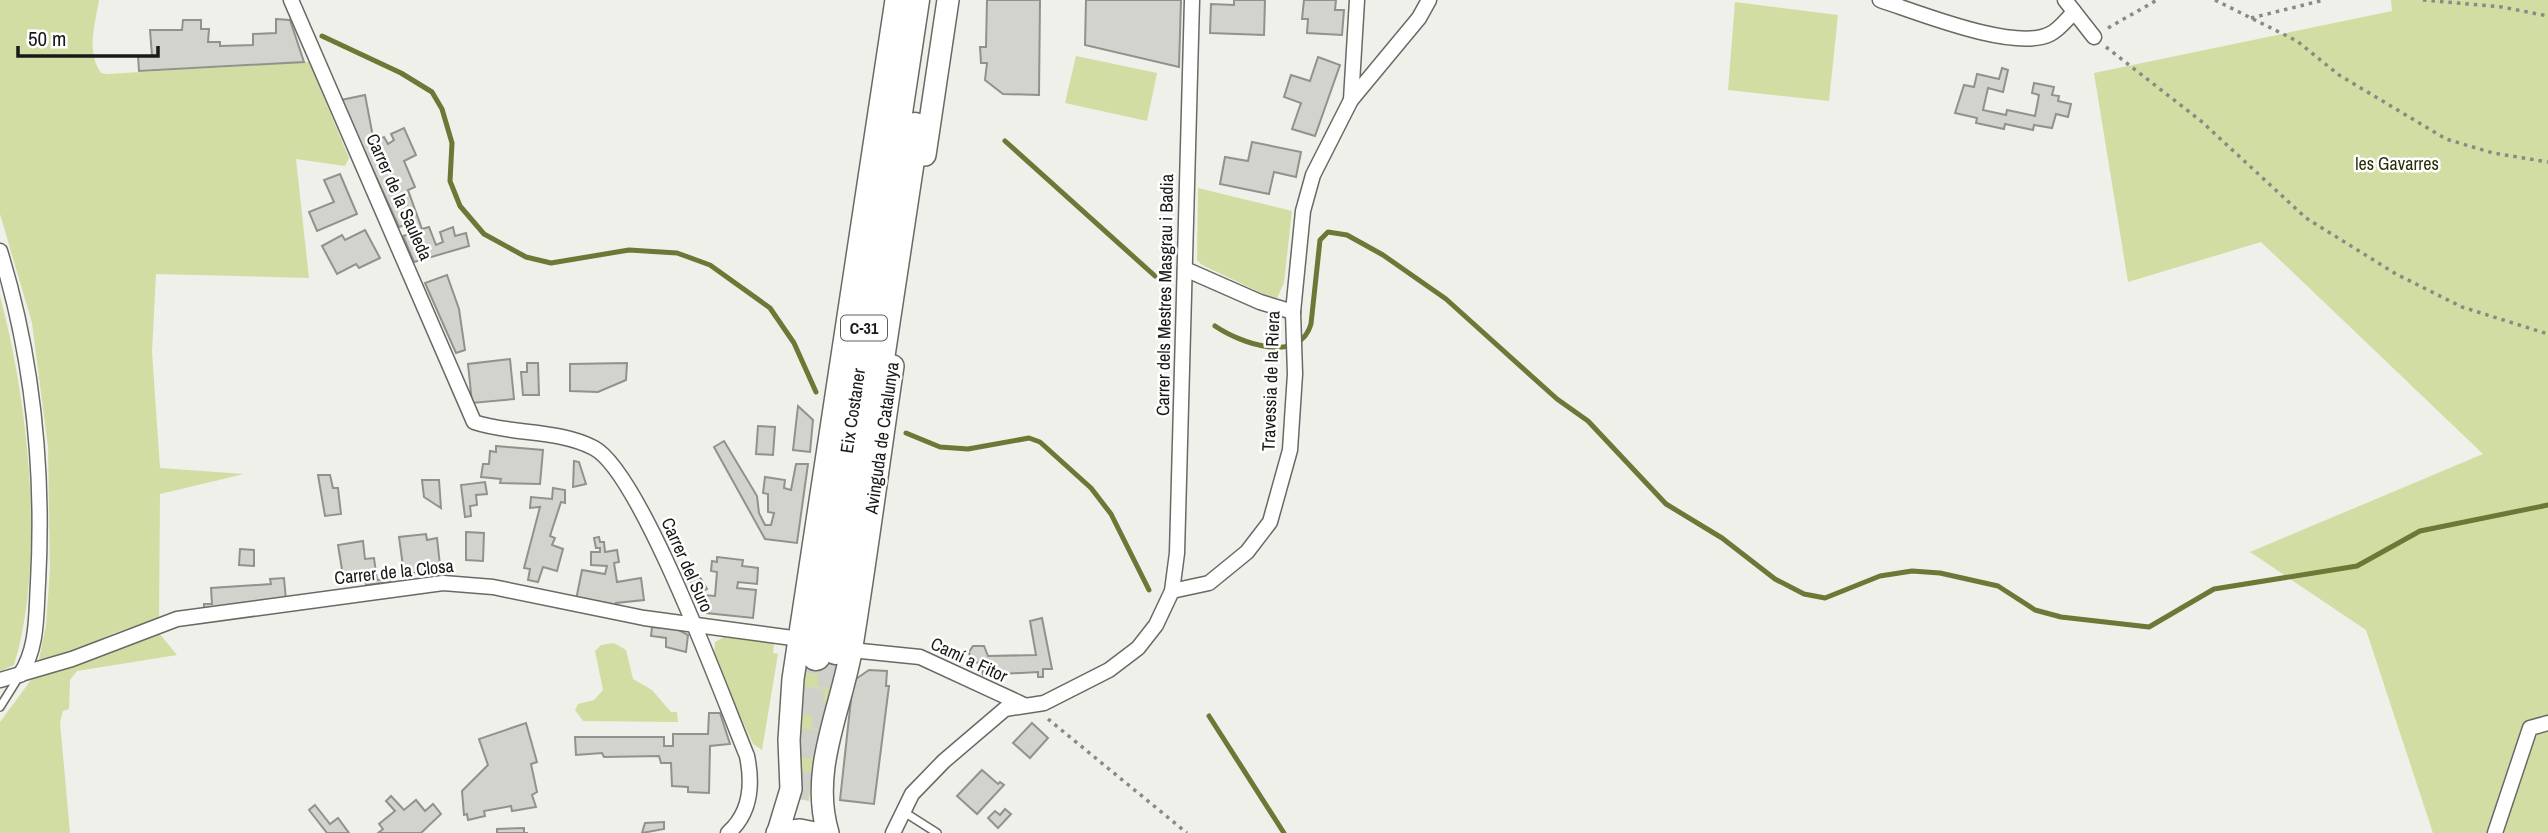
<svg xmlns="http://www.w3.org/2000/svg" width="2548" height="833" font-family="'Archivo Narrow',sans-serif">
<rect width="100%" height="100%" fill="#eff0e9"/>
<g fill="#d2dda4">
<path d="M 0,0 L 99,0 C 95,25 86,51 101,73 L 107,74 L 309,62 L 349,158 L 345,166 L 296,159 L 309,278 L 156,274 L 152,352 L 160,468 L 244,474 L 160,494 L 159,619 C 145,623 131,627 117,632 C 98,639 58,667 39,659 L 46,625 L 50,569 L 48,447 L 32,323 L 0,214 Z"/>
<polygon points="2391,0 2548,0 2548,833 2433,833 2366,630 2250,552 2483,454 2261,242 2128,282 2094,73 2392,11"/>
<polygon points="1735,2 1838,15 1829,101 1728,90"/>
<polygon points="1076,56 1157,73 1147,121 1065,103"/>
<polygon points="1198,188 1292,211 1284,283 1276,300 1202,265 1197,260"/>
<path d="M 0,296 C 28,400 46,561 14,665 L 0,671 Z"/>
<polygon points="159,633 177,655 77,671 70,680 69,709 63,711 60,722 70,833 0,833 0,722 31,680 36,675"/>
<polygon points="724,637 774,642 773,653 778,654 762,750 753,744 714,657 715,642"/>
<polygon points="614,643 626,650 633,679 652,690 671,712 677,712 678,722 583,721 575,710 578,704 594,700 603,690 595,651 601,645"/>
<polygon points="808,653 843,658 817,743 809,801 798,799 801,778 797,706"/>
</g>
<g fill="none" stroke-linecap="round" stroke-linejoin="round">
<g stroke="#6d7837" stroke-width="5">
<polyline points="322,36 401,73 432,92 442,109 452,143 450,181 460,206 484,234 526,257 551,263 629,250 677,253 710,265 770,308 794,343 816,392"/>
<polyline points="1005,141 1155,276"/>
<path d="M 1215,326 C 1240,343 1299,365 1311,324 L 1320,240 L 1328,232 L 1347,235 L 1383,255 L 1446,299 L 1557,399 L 1588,421 L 1666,504 L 1722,538 L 1775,579 L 1804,594 L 1825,598 L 1880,576 L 1912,571 L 1940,573 L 1998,586 L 2035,610 L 2061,617 L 2149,627 L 2214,589 L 2357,566 L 2420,531 L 2548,505"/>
<polyline points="906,433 940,447 968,449 1029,438 1040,442 1091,488 1111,514 1149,590"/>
<polyline points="1209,716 1284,833"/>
</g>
</g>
<g fill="#d2d3cc" stroke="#91928b" stroke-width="2">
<polygon points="987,0 1040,0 1039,95 1003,94 985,80 987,63 981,63 980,47 986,47"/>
<polygon points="1086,0 1181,0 1179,67 1085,45"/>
<polygon points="1234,0 1265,0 1264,35 1210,33 1211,4 1234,5"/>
<polygon points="1304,0 1336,0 1335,10 1344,10 1342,35 1307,33 1308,19 1302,19"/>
<polygon points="276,19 290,20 304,62 139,71 138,56 152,56 150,30 182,30 183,20 201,20 201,29 209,29 208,42 220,42 220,46 253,45 253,34 276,33"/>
<polygon points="1318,57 1340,65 1315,136 1292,129 1301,103 1284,97 1291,75 1310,81"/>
<polygon points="2002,68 2008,70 2003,92 1988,88 1983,110 2006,115 2007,110 2035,116 2039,95 2032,93 2034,83 2054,87 2052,95 2059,96 2058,101 2071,104 2068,117 2056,114 2052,128 2034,125 2033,130 2005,124 2004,129 1976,123 1977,118 1955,113 1964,85 1974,87 1977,74 1999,79"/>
<polygon points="365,95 374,142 384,137 388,144 394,140 391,134 404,128 416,155 404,161 415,187 408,190 422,229 429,227 436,245 443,242 440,232 453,227 455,236 466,233 469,246 414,262 403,236 414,233 410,223 399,227 341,100"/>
<polygon points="1252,142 1301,152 1296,177 1274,172 1269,194 1220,184 1225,157 1248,161"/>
<polygon points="340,174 357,214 317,231 309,212 334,202 324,180"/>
<polygon points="365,230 380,258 359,268 356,264 337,274 322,246 342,235 345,240"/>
<polygon points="447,275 459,309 465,350 456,353 425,283"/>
<polygon points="510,359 514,399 472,403 468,364"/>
<polygon points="527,363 538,363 539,395 523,395 521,372 527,372"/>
<polygon points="627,363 626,380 598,392 570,391 570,364"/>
<polygon points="798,406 813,420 810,452 793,450"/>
<polygon points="758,426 775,427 773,455 756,454"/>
<polygon points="724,441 757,496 759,513 765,525 771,525 774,513 768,512 768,494 763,493 765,477 785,480 784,488 791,490 796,464 808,464 797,543 765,539 714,447"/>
<polygon points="496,446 543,450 540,484 500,483 501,479 481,477 483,464 489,464 490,451 496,452"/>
<polygon points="574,461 579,462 586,484 573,487"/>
<polygon points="318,475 330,475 333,488 338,488 341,514 325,516"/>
<polygon points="422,480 439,480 441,508 424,497"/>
<polygon points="485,482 487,494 476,495 477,505 470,506 471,516 465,517 461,485"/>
<polygon points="553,488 565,490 565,503 561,502 550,536 555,538 552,545 563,549 557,571 543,567 538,582 528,580 530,569 524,568 540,507 530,508 531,497 552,499"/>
<polygon points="466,532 484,533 483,561 466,560"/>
<polygon points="426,534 427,540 437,538 440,565 446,565 447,578 431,580 430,571 404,574 399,537"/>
<polygon points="599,537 600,542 604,542 605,552 617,550 619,562 614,563 617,582 641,578 644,600 616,603 616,606 576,600 582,570 605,574 607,566 591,565 591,552 600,552 600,548 596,548 594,538"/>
<polygon points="363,541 365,559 374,558 377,580 389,578 390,582 366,585 365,578 344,582 338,545"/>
<polygon points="240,549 254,550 254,566 239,565"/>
<polygon points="717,557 743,560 742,566 758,568 757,584 738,582 737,588 756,590 753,618 706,613 704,595 715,596 717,572 711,571 712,561 717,562"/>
<polygon points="698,574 707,589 697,595 689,579"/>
<polygon points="284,578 286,600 204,609 204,604 212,604 211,588 271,584 270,579"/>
<polygon points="1042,618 1052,669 1043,669 1043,677 1038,677 1038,672 983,675 981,663 971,662 969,652 973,646 984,646 988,656 1036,655 1030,621"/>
<polygon points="652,627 677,629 688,635 686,652 666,647 666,638 651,636"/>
<polygon points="869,670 887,671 886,686 889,686 874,804 840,800 853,681"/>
<polygon points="709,713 720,713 730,744 710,746 709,793 688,792 688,787 672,786 671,763 661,763 659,756 604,757 602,753 576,755 575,737 664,737 664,746 673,746 673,734 708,734"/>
<polygon points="526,723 537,762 531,764 537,792 532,795 536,807 512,811 511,806 484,811 485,816 468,820 467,814 464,815 462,791 488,765 479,739"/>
<polygon points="1032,723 1048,738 1030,758 1013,743"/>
<polygon points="982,770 998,784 1000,782 1004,785 977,814 957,796"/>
<polygon points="391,796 404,810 416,800 425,811 433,804 441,814 421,833 378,833 383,829 379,824 395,811 386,801"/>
<polygon points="315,805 330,824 338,818 349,833 327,833 309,810"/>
<polygon points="1005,809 1011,814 998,828 988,818 995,811 1000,815"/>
<polygon points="664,822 664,829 642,833 645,823"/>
<polygon points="524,828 524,833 528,833 497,833 497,829"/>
</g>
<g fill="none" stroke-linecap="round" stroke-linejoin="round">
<g stroke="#cfd0ca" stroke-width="28" stroke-dasharray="28 14" stroke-linecap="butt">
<polyline points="825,730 836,650"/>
<polyline points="794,798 816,656"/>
</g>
<defs>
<g id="lane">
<polyline points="0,707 20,675"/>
<polyline points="904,812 937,833"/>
</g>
<g id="street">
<path d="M 291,0 L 474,422 C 512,435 558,429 594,448 C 641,473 723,698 747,756 C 753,785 751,813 728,833"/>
<path d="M 1880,0 C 1917,12 2015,52 2050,34 C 2059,30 2067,19 2074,12"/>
<polyline points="2065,0 2094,37"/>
<polyline points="1351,100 1357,0"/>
<path d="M 0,251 C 33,358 44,472 38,583 C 36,614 38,648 20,675"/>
<polyline points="1185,269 1260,302 1293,312"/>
<polyline points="1172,591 1209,583 1247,552 1270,522 1290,450 1295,374 1293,312 1303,211 1313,175 1351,100 1419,18 1429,0"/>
<polyline points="851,650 920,657 1024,705"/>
<polyline points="0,680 72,659 177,619 443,583 493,587 644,618 800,639"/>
<polyline points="893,833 912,794 944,761 1005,709 1044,703 1109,670 1138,648 1156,625 1172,591 1177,553 1192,0"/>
<polyline points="2495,833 2530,728 2548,723"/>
</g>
<g id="secondary">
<polyline points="925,155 948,0"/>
<polyline points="778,832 791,789 789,740 793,679 896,0"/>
<polyline points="777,833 800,830 815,833"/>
<path d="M 828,833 C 809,769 842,708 852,646 C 867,553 879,460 893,366"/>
</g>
<g id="highway">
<polyline points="836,650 915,127"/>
<path id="s1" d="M 816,656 L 915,0"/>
</g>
</defs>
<use href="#lane" stroke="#686a63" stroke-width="10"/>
<use href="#street" stroke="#686a63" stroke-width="17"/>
<use href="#secondary" stroke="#686a63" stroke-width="24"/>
<use href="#highway" stroke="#686a63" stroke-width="31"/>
<g stroke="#898a85" stroke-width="3.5" stroke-dasharray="3.5 5" stroke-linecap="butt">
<polyline points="2215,0 2297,41 2339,75 2446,139 2493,153 2548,162"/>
<polyline points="2423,0 2502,7 2548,16"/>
<polyline points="2251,18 2324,0"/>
<polyline points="2108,28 2157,0"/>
<polyline points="2106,47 2201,121 2306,218 2396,274 2462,307 2548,334"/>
<polyline points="1048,719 1187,833"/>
</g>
<use href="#lane" stroke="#fff" stroke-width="7"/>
<use href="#street" stroke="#fff" stroke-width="14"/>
<use href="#secondary" stroke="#fff" stroke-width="21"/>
<use href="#highway" stroke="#fff" stroke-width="28"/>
</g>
<g text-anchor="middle" stroke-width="5" stroke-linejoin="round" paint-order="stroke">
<rect fill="#fff" stroke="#5e5f5d" stroke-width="2" x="841" y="315.5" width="46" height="25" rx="5"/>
<g font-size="16" font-weight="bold" fill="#191a17">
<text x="864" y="334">C-31</text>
</g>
<g font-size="18" fill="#2a3008" stroke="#fff">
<text x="2397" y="170">les Gavarres</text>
</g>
<g font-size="18" fill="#191a17" stroke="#fff">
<text transform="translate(399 197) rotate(66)" y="6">Carrer de la Sauleda</text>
<text transform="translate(1165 295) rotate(-89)" y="6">Carrer dels Mestres Masgrau i Badia</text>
<text transform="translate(1271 381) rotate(-88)" y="6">Travessia de la Riera</text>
<text dy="6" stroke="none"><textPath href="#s1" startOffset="248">Eix Costaner</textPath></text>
<text transform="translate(882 438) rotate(-82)" y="6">Avinguda de Catalunya</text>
<text transform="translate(687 565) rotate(66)" y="6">Carrer del Suro</text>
<text transform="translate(394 572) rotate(-6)" y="6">Carrer de la Closa</text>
<text transform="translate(969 660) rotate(25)" y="6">Camí a Fitor</text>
</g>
</g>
<path d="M18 46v10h140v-10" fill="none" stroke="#191a17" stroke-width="3.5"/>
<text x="28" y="46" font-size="21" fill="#191a17" stroke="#ffffff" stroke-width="5" paint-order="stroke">50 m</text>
</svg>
